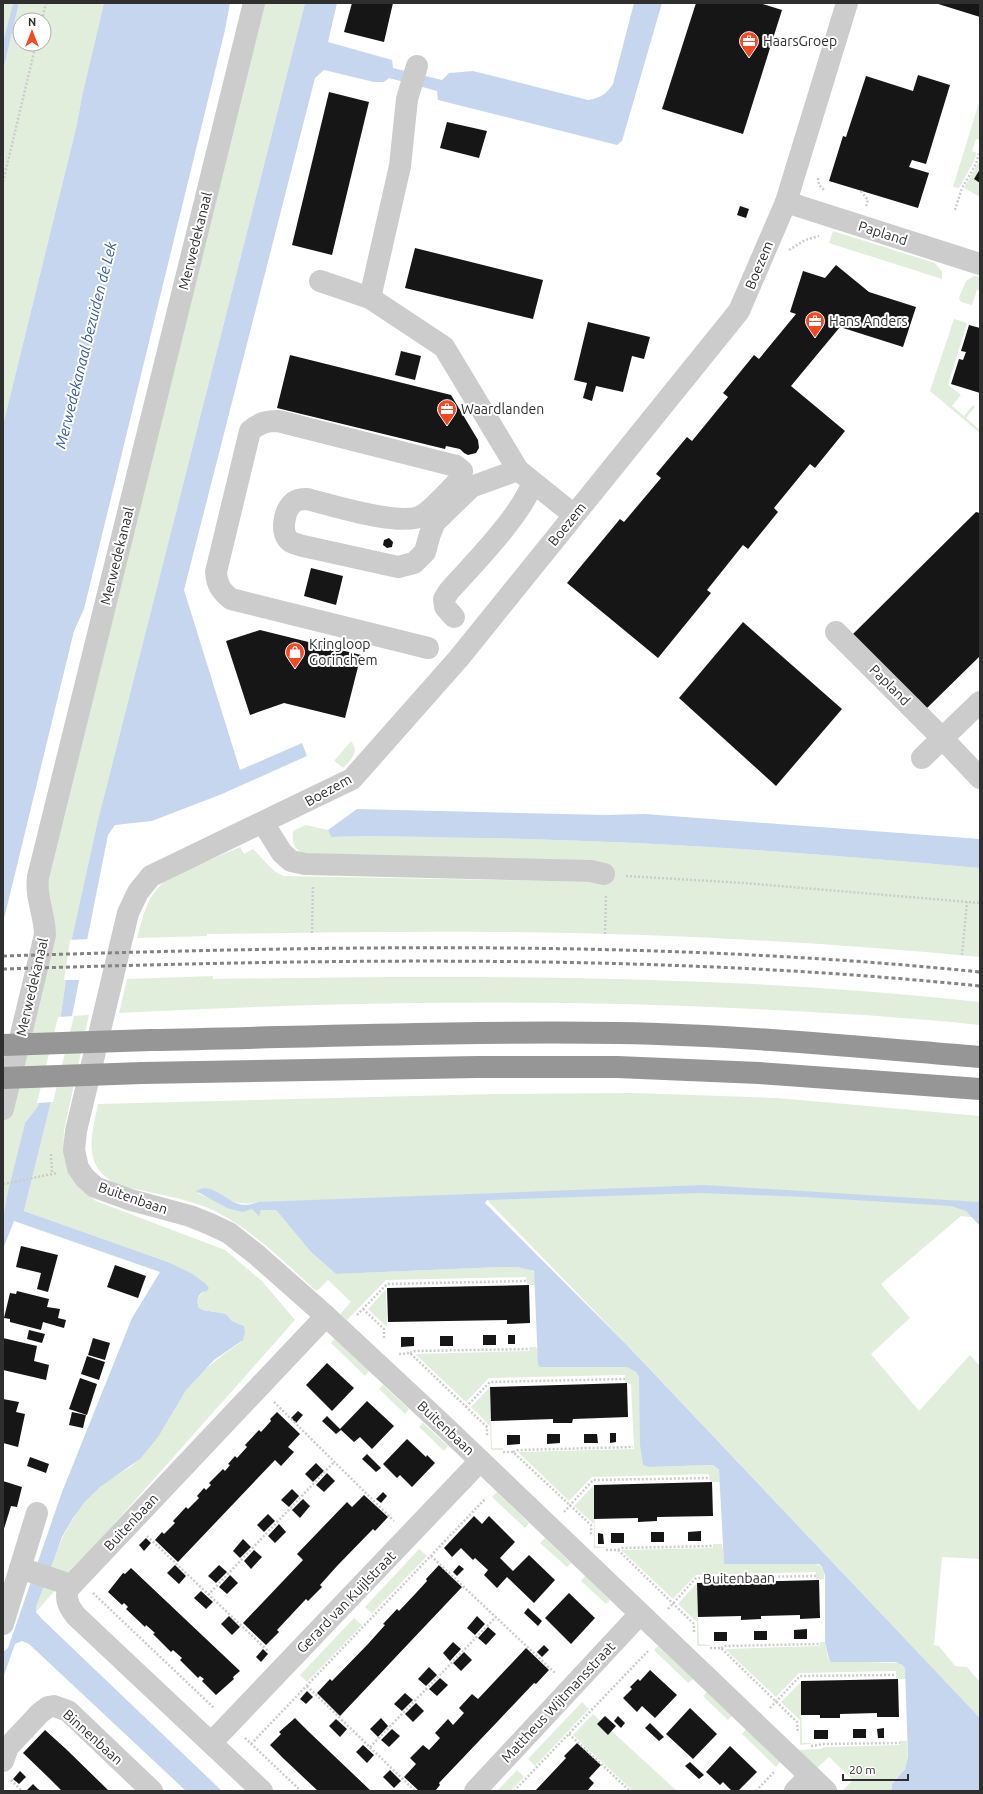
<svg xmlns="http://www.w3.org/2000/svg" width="983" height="1794" font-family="Ubuntu,sans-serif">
<rect width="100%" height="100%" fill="#fff"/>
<g fill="#e1eedc" fill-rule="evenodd">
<polygon points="3,3 13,3 3,42"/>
<path d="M 19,3 L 104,3 L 82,96 L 77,124 L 3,425 L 3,71 ZM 20,20 L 44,20 L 44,44 L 20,44 Z"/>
<polygon points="262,3 305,3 97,824 72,938 60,1021 38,1106 25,1123 3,1222 3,1120 43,878"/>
<polygon points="980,99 980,140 976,139 972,151 977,153 973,163 959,188 953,187"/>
<polygon points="980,160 980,169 974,179 980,183 980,197 964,188"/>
<polygon points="833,231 935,263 942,272 942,279 829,243"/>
<polygon points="974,276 980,277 980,291 977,290 972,305 961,302 959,298 966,281"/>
<polygon points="954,319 967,323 948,385 961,395 952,406 964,416 973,405 975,407 966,418 980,430 980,433 930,391"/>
<path d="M 351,741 C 360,752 351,760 343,768 L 334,761 Z"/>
<path d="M 306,825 L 328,830 L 331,837 C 382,835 433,838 484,838 C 650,841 815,853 980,868 L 980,957 C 819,942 657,933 495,932 C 399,931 303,933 207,934 L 207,936 L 137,938 C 144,913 147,895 168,878 L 240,847 L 244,854 L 253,849 L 274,871 L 283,876 L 603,882 L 309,858 C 297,851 291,846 293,831 Z"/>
<path d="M 213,976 L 213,979 C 469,975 726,974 980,1002 L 980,1025 C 906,1017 830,1013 755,1009 C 544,998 331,1002 119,1013 L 127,979 Z"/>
<path d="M 89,1015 L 64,1131 C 62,1164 70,1181 96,1201 L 225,1250 L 262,1281 L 295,1320 L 36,1612 L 36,1607 C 51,1564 64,1519 99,1488 C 109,1479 121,1473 132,1466 C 138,1461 143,1454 148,1448 C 163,1430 172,1408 186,1389 C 202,1370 221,1356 241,1342 L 244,1326 L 232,1321 L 226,1314 L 203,1310 L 199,1308 C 195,1298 202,1294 206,1287 C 195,1275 183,1269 168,1262 L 24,1211 L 72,1016 Z"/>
<path d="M 633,1093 L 777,1098 L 980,1116 L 980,1218 L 961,1216 L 881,1284 L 910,1318 L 871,1354 L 919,1411 L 970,1355 L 980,1366 L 980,1559 L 942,1557 L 934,1645 L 939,1646 L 955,1666 L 967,1667 L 980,1682 L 980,1718 L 634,1352 L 487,1200 L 258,1202 C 240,1206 231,1202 216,1191 L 197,1193 L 243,1212 L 252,1208 L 260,1212 L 261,1210 L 276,1210 L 311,1252 L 336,1274 L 500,1267 C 511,1267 526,1265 535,1273 L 535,1285 L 527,1285 L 526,1277 L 386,1280 L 347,1320 L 341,1315 L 341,1313 L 351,1302 L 328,1280 L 318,1290 L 315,1290 C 282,1260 250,1227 208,1208 C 181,1197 150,1193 122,1186 C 81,1170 91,1138 98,1104 L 496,1094 Z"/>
<polygon points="386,1289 387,1327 368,1309"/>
<polygon points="335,1339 369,1371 365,1376 331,1343"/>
<polygon points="530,1347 536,1347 537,1349 629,1367 636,1372 639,1377 649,1467 714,1465 719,1471 720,1482 710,1482 709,1474 592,1477 569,1501 518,1452 634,1449 631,1384 625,1383 625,1375 489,1378 466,1402 415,1354 530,1351"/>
<polygon points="383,1385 409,1409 405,1414 379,1389"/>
<polygon points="490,1387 492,1448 503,1448 503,1450 491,1450 490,1426 471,1407"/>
<polygon points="423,1423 448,1446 444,1451 419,1427"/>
<polygon points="594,1485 595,1546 607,1548 594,1548 594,1524 574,1506"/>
<polygon points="497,1492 529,1523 525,1528 492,1497"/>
<polygon points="545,1538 571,1563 567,1567 540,1543"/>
<path d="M 714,1544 L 722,1544 L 725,1564 L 813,1563 C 822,1565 825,1570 824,1579 L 816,1580 L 816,1572 L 696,1575 L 673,1599 L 621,1550 L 713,1548 Z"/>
<polygon points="419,1549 427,1556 372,1613 365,1607"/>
<polygon points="585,1576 610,1600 606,1604 581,1581"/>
<polygon points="697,1583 699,1644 710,1645 710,1646 697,1646 697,1622 678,1604"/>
<polygon points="354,1618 362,1625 307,1682 300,1675"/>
<polygon points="820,1642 825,1642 828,1658 830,1661 899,1663 905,1668 906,1679 896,1679 896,1671 799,1673 776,1697 725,1649 819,1646"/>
<polygon points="658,1646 693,1679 688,1683 654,1650"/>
<polygon points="801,1682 802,1743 811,1743 811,1744 800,1745 800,1720 781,1702"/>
<polygon points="707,1692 732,1716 728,1720 703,1696"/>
<polygon points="582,1702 589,1709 535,1766 528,1759"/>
<polygon points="593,1714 677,1791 633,1791 573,1735"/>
<polygon points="746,1729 780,1762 776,1767 742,1734"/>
<path d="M 900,1741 L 907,1741 C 907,1750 910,1762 904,1770 C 899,1777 890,1781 891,1791 L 842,1791 L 853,1780 L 829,1757 L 817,1768 L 798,1750 L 821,1749 L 824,1747 L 900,1745 Z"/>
<polygon points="517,1770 524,1777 511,1791 497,1791"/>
</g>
<g fill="#c7d6ef">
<polygon points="13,3 19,3 3,71 3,42"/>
<polygon points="104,3 230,3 225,30 84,609 74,631 3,923 3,425 77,124 82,96"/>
<path d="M 305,3 L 337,3 L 328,42 L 392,60 L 393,68 L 442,80 L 449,73 L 473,71 L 588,100 C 601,98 606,94 613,84 L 634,3 L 662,3 L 622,141 L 617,145 L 438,100 L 437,91 L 389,78 L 384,82 L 374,82 L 324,70 L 315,78 L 184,590 L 240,770 L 302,743 L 307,756 L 222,794 L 152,821 L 115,825 L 108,835 L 72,1016 L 24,1211 L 168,1262 L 191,1273 L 205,1283 L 209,1288 L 206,1292 L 204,1291 C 198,1294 196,1302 199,1308 L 203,1310 L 226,1314 L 232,1321 L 244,1326 L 245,1332 L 243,1340 L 214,1360 L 186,1390 L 158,1437 L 140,1459 L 100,1487 L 85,1502 L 73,1518 L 62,1537 L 36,1607 L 36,1612 L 42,1619 L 222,1791 L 186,1791 L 29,1644 L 22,1641 L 15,1644 L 3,1678 L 3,1652 L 8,1648 L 62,1492 L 132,1318 L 160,1272 L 14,1221 L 3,1249 L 3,1221 L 7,1196 L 25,1123 L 38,1106 L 60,1021 L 72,938 L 97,824 Z"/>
<path d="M 357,809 L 606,815 L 645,814 L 980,839 L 980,868 C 815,853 650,841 484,838 C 433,838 382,835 331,837 L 328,830 Z"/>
<path d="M 704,1185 L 980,1202 L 980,1226 L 966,1211 L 951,1206 L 805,1197 L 701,1193 L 487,1200 L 485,1203 L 627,1345 L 980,1718 L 980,1791 L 891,1791 L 892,1784 L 905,1769 L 908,1757 L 905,1668 L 902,1665 L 896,1662 L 831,1662 L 829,1659 L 825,1642 L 825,1575 L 822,1567 L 819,1564 L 725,1564 L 724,1563 L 719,1470 L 713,1465 L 649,1467 L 643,1465 L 640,1445 L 639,1377 L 636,1372 L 627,1367 L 540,1367 L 538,1365 L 534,1271 L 518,1267 L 500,1267 L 336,1274 L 311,1252 L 276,1210 L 261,1210 L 259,1216 L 252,1209 L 243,1212 L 238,1211 L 227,1208 L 196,1191 C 210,1181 226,1200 239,1204 C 246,1206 252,1204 258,1202 Z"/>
</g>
<g fill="#fff">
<polygon points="89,939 81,980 64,980 70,940"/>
<polygon points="74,1016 53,1102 37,1103 58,1017"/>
</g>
<g fill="#161616">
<polygon points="352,3 393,3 384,42 344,32"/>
<polygon points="696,3 760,3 782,10 743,134 662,109"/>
<polygon points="935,3 980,3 980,17"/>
<polygon points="918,75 950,85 926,164 912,160 909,167 929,173 918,208 829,181 843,136 846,137 866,76 913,91"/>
<polygon points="329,92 369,102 332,255 292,245"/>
<polygon points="447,122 487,131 479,158 440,148"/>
<polygon points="980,169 980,183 974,179"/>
<polygon points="740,206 749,209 746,218 737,215"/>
<polygon points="415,248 543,280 533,319 405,288"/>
<polygon points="836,265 869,292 916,307 903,347 840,327 791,386 845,431 815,468 810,464 774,508 778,512 748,549 743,545 707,590 711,593 658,658 567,583 620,519 624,522 661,478 656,474 687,437 692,441 728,397 723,393 754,355 759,359 796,314 790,312 803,271 825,278"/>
<polygon points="588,322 650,337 644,359 632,356 623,392 596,386 592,401 583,398 587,383 574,380"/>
<polygon points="969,325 980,328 980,393 951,384 959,359 963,360 966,352 961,351"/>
<polygon points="401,351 421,356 415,380 395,375"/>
<polygon points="290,355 451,395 478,440 479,448 476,453 468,455 464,453 460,449 446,446 445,449 277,408"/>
<polygon points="976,512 980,513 980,656 926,709 852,635"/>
<polygon points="389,538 393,542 392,547 387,548 383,545 384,540"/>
<polygon points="311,568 343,576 336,605 304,596"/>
<polygon points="743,622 842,709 776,786 679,698"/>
<polygon points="260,630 361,655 345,718 284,703 250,715 226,641"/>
<polygon points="21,1246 58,1255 48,1292 37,1289 41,1273 16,1267"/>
<polygon points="115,1265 146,1276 138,1298 107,1287"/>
<polygon points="529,1285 530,1323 507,1324 507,1320 388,1322 387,1288"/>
<polygon points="17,1291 49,1299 47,1307 60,1309 58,1318 66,1320 64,1328 43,1322 41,1330 10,1322 10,1319 4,1318 10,1293 16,1294"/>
<polygon points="29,1330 45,1334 42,1343 27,1339"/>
<rect x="483" y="1335" width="13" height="10"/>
<rect x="508" y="1335" width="7" height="9"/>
<rect x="440" y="1336" width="13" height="10"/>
<polygon points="401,1337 414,1337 414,1346 401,1347"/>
<polygon points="3,1338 37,1346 34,1361 49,1365 46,1380 3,1370"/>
<polygon points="93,1338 110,1343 105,1360 88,1355"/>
<polygon points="87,1356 105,1362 99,1380 81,1374"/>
<polygon points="327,1363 354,1388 332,1411 306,1385"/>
<polygon points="80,1378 97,1384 87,1415 69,1409"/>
<polygon points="627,1383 628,1417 573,1419 572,1423 553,1423 553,1419 491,1421 490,1387"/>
<polygon points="3,1399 19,1402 16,1412 25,1414 18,1447 3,1443"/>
<polygon points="367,1401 394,1426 372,1449 360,1437 354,1442 341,1430 336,1434 322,1421 327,1416 340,1429"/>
<polygon points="298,1411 303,1415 296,1423 291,1418"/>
<polygon points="72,1412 86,1415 83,1428 69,1425"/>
<polygon points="277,1412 300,1434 288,1447 294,1452 281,1466 275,1460 178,1562 155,1540 162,1532 164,1534 175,1523 173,1521 186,1507 188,1509 199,1498 197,1496 204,1488 206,1490 211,1485 209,1483 223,1469 225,1471 230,1465 228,1464 235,1456 237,1458 247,1447 245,1445 259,1430 261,1432 271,1421 270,1419"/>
<polygon points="610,1433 616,1433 616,1442 610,1443"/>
<polygon points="547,1434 560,1434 560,1443 547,1444"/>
<polygon points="584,1434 597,1434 598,1443 584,1443"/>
<polygon points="507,1435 520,1435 520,1444 507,1445"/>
<polygon points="407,1439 426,1457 427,1455 435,1463 412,1487 400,1475 397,1478 383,1464"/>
<polygon points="367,1454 381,1468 376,1472 362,1459"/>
<polygon points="30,1457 49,1464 46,1473 27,1466"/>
<polygon points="316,1463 324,1471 313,1482 305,1474"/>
<polygon points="327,1473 335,1481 324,1492 316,1485"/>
<polygon points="3,1481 22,1487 17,1507 11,1506 3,1532"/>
<polygon points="712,1482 713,1516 657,1517 657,1521 638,1522 638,1518 594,1519 594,1485"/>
<polygon points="292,1489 299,1496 289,1507 281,1500"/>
<polygon points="383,1492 387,1496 381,1503 376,1499"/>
<polygon points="364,1495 388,1517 375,1531 373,1529 337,1566 320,1585 322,1587 308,1601 306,1599 277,1630 279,1632 266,1645 243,1623 303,1560 297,1554 347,1502 352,1507"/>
<polygon points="303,1499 310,1506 300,1518 292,1510"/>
<polygon points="268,1514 275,1521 264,1532 257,1525"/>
<polygon points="474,1516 482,1524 489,1516 515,1542 500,1558 513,1571 529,1555 555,1580 534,1603 507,1577 497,1588 484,1575 488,1570 475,1558 473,1560 461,1548 452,1557 444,1548"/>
<polygon points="279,1524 286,1532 275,1543 268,1536"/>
<polygon points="701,1531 701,1541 688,1541 688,1532"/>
<rect x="651" y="1532" width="13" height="10"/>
<polygon points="598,1533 603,1534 604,1544 598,1544"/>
<rect x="611" y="1533" width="13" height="10"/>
<polygon points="146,1538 151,1543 144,1551 139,1545"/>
<polygon points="243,1539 251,1547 240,1558 233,1551"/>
<polygon points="254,1550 262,1557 251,1569 244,1561"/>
<polygon points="175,1565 186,1576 179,1584 167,1573"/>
<polygon points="219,1565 227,1572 216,1583 208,1576"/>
<polygon points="439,1565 462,1587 340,1716 317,1693 330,1679 332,1681 368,1644 385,1625 383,1624 397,1609 399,1611 416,1593 427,1581 426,1579"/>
<polygon points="459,1565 464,1569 457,1576 453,1572"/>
<polygon points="131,1568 240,1671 233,1677 234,1679 216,1695 202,1681 204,1679 200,1676 198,1678 180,1660 182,1658 173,1650 171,1652 153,1634 155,1633 146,1625 145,1627 126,1609 128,1607 124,1603 122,1605 108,1592 123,1573 125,1574"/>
<polygon points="230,1575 238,1583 227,1594 219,1587"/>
<polygon points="819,1580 820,1618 800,1619 800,1615 761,1616 761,1619 741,1620 741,1616 698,1617 697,1583"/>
<polygon points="201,1591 213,1602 206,1609 194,1598"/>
<polygon points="569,1593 595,1618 571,1644 545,1618"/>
<polygon points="528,1608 542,1621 538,1626 524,1613"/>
<polygon points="229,1616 240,1627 232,1635 221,1624"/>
<polygon points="477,1616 485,1624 475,1635 467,1628"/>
<polygon points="488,1627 496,1634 486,1645 478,1638"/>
<polygon points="807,1629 807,1639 794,1639 794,1630"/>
<rect x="754" y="1631" width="13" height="9"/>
<rect x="714" y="1632" width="13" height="9"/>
<polygon points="453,1642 461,1649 450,1661 443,1653"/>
<polygon points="544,1645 549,1650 542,1657 537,1652"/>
<polygon points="526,1648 549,1670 536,1684 534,1683 499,1720 439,1783 440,1785 435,1791 419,1791 404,1777 416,1764 410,1758 423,1745 429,1750 440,1738 435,1733 448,1719 453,1725 464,1713 459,1708 472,1694 478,1699"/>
<polygon points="263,1649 268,1654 261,1662 256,1657"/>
<polygon points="464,1652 472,1660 461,1671 453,1663"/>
<polygon points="429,1667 437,1675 426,1686 418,1679"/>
<polygon points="650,1670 677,1695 655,1718 642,1706 637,1712 623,1698 632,1689 630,1687 638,1679 640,1681"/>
<polygon points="440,1678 448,1685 437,1696 429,1689"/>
<polygon points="898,1679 899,1717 877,1717 877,1713 840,1714 840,1718 820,1718 820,1715 801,1715 801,1681"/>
<polygon points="307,1691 313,1697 306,1704 300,1699"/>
<polygon points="405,1693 413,1700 402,1711 394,1704"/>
<polygon points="416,1703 424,1711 413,1722 405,1714"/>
<polygon points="690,1708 717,1734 693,1759 666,1734"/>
<polygon points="605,1716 616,1726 608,1735 597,1724"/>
<polygon points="618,1716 625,1723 621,1728 614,1721"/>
<polygon points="295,1718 309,1732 371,1791 318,1791 284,1759 270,1745 281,1734 279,1732"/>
<polygon points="381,1718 388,1726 378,1737 370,1729"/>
<polygon points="336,1719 347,1729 340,1737 329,1726"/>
<polygon points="650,1723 664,1737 659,1741 645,1728"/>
<polygon points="884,1728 884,1738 878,1738 877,1729"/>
<polygon points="392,1729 400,1736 389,1747 381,1740"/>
<rect x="853" y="1729" width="13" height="9"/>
<polygon points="45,1730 66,1749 109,1791 62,1791 49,1778 23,1753"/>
<rect x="814" y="1730" width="14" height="9"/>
<polygon points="577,1743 601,1765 589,1778 594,1783 587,1791 535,1791 566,1758 564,1756"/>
<polygon points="363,1745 374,1755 367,1763 356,1752"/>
<polygon points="730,1746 757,1772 738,1791 732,1791 723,1782 720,1785 706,1772"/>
<polygon points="690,1762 704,1775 699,1779 685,1766"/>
<polygon points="390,1770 401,1781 394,1788 383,1777"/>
<polygon points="20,1771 26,1777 19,1784 13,1779"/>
<polygon points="33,1784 38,1789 41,1791 26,1791"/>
</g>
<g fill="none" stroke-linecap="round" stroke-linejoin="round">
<g stroke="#ccc" stroke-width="2.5" stroke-dasharray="2 2" stroke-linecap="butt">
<polyline points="42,20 46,3"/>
<polyline points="818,178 819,185 825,191"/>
<polyline points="3,182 36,44"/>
<polyline points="861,191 868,200 866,206"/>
<polyline points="955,210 962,188 976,164 980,150"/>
<polyline points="789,250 805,240 819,236"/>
<polyline points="626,876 744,883 980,903"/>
<polyline points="312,933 313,885"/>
<polyline points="605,934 606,894"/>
<polyline points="962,955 967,902"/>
<polyline points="51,1154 52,1174"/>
<polyline points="3,1184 57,1173"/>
<polyline points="363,1309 384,1329 384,1339"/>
<polyline points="357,1315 387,1284 527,1281"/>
<polyline points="410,1353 415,1351 530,1349"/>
<polyline points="399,1354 410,1353 487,1427 487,1436"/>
<polyline points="274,1402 394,1521"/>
<polyline points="466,1407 490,1382 625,1379"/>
<polyline points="503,1452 513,1452 591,1525 591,1535"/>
<polyline points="513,1452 518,1450 633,1447"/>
<polyline points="564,1512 593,1480 710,1478"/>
<polyline points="147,1536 268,1651"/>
<polyline points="606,1550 618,1550 694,1624 694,1634"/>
<polyline points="618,1550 622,1548 714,1546"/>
<polyline points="431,1556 556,1674"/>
<polyline points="93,1593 214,1708"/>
<polyline points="208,1595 334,1462"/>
<polyline points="668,1609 696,1578 816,1576"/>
<polyline points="710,1648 721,1648 797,1722 798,1733"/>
<polyline points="721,1648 725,1646 820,1644"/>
<polyline points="307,1686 415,1791"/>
<polyline points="770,1708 800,1676 896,1675"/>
<polyline points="569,1734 630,1791"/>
<polyline points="245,1738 301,1791"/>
<polyline points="251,1744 486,1498"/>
<polyline points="811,1746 824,1744 900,1743"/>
<polyline points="370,1747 496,1617"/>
<polyline points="11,1780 22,1791"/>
<polyline points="514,1791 648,1651"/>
<polyline points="756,1791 775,1771"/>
</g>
<g stroke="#ccc" stroke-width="22">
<polyline points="786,202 980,264"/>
<polyline points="320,281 370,298 444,347 518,470 574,515"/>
<polyline points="370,298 400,166 407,99 417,66"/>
<path d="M 454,617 L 445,607 L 444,599 L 449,591 C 476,561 518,519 533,483"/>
<polyline points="836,632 943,739 980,778"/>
<path d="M 428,648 L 231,599 C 221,591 217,585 216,572 L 250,431 C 259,423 266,421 278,421 L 456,466 L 462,471 L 461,479 C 450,489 435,507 423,515 C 403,528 331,505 307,499 C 303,499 298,499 294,502 C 284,510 279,534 291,542 C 295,544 300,545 303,546 L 398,567 L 414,563 L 425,552 L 430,534 L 435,522 L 471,487 L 518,470"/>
<polyline points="922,758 980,702"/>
<polyline points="263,823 282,853 291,861 305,864 591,871 604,874"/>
<path d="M 3,1109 L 45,935 C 45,915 35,897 38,877 L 254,3"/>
<polyline points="20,1568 62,1582 68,1589"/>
<polyline points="3,1624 37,1513"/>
<polyline points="211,1743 480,1461"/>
<polyline points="3,1761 8,1747 40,1713 48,1707 54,1706 68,1711 152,1791"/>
<path d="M 262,1791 L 76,1616 C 69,1607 65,1600 68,1589 L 326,1316"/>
<polyline points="475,1791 640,1614"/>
<polyline points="795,1791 810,1776"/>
<polyline points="826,1791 443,1425 326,1316 257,1255 229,1233 210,1224 190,1216 131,1200 95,1187 85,1178 78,1168 74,1150 76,1131 128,913 138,892 151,876 352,779 459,658 739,311 786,202 847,3"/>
</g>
<g stroke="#969696" stroke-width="22">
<path d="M 151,1040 C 307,1037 462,1031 618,1033 C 739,1035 859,1047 980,1057"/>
<polyline points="142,1073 478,1067 617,1067 759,1073 980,1089"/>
</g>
<g stroke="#848484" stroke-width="3" stroke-dasharray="4 3" stroke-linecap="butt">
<path d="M 3,956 C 329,946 655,939 980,972"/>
<path d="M 3,969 C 329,959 655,953 980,986"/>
</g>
<g stroke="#969696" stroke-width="22">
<polyline points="3,1045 151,1040"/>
<polyline points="3,1078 142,1073"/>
</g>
</g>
<defs>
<symbol id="office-pin" viewBox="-11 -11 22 30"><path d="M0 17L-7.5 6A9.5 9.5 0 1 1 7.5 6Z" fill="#f44723" stroke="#fff"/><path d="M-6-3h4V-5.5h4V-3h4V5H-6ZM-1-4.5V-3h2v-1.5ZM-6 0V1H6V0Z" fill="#fff"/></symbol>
<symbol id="shop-pin" viewBox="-11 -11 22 30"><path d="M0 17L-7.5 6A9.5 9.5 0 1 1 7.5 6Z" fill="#f44723" stroke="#fff"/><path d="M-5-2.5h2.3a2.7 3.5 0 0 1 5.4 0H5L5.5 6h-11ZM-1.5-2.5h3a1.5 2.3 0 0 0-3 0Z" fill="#fff"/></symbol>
</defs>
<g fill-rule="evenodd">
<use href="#office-pin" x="738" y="30" width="22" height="30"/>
<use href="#office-pin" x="804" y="310" width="22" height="30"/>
<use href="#office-pin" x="436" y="398" width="22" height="30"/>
<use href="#shop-pin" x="284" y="641" width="22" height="30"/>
</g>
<g text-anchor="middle" stroke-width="4" stroke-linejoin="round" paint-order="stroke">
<g font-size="14" fill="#2f2f2f" stroke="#fff" text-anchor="start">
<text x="763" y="46">HaarsGroep</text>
<text x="829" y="326">Hans Anders</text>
<text x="461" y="414">Waardlanden</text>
<text x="309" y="649">Kringloop<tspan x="309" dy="16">Gorinchem</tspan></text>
</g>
<g font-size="14" fill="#2f2f2f" stroke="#fff">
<text transform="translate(883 233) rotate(18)" y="5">Papland</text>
<text transform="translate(195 241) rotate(-76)" y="5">Merwedekanaal</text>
<text transform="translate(759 265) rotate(-67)" y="5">Boezem</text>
<text transform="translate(567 524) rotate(-51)" y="5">Boezem</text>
<text transform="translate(117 556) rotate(-76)" y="5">Merwedekanaal</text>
<text transform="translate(890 685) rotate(45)" y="5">Papland</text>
<text transform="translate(328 790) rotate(-29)" y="5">Boezem</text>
<text transform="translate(32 987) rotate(-77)" y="5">Merwedekanaal</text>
<text transform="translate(133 1198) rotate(19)" y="5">Buitenbaan</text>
<text transform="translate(446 1428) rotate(43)" y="5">Buitenbaan</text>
<text transform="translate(131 1522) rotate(-47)" y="5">Buitenbaan</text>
<text transform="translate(739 1578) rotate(-1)" y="5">Buitenbaan</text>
<text transform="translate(346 1602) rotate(-46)" y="5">Gerard van Kuijlstraat</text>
<text transform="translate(558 1702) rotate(-47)" y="5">Mattheus Wijtmansstraat</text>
<text transform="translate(93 1737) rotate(42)" y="5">Binnenbaan</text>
</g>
<g font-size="15" font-style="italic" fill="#365a99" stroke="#fff">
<text transform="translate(86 345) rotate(-76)" y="5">Merwedekanaal bezuiden de Lek</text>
</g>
</g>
<rect width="983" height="1794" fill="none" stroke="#2f2f2f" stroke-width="8"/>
<g transform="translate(32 32)"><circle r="19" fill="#ffffff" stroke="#acacac"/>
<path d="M0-3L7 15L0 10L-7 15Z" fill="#f44723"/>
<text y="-6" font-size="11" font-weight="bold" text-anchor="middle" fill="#2f2f2f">N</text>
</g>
<path d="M843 1774v6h65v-6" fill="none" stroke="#2f2f2f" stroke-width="2"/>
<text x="849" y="1774" font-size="12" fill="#2f2f2f" stroke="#ffffff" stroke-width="3" paint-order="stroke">20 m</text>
</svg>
